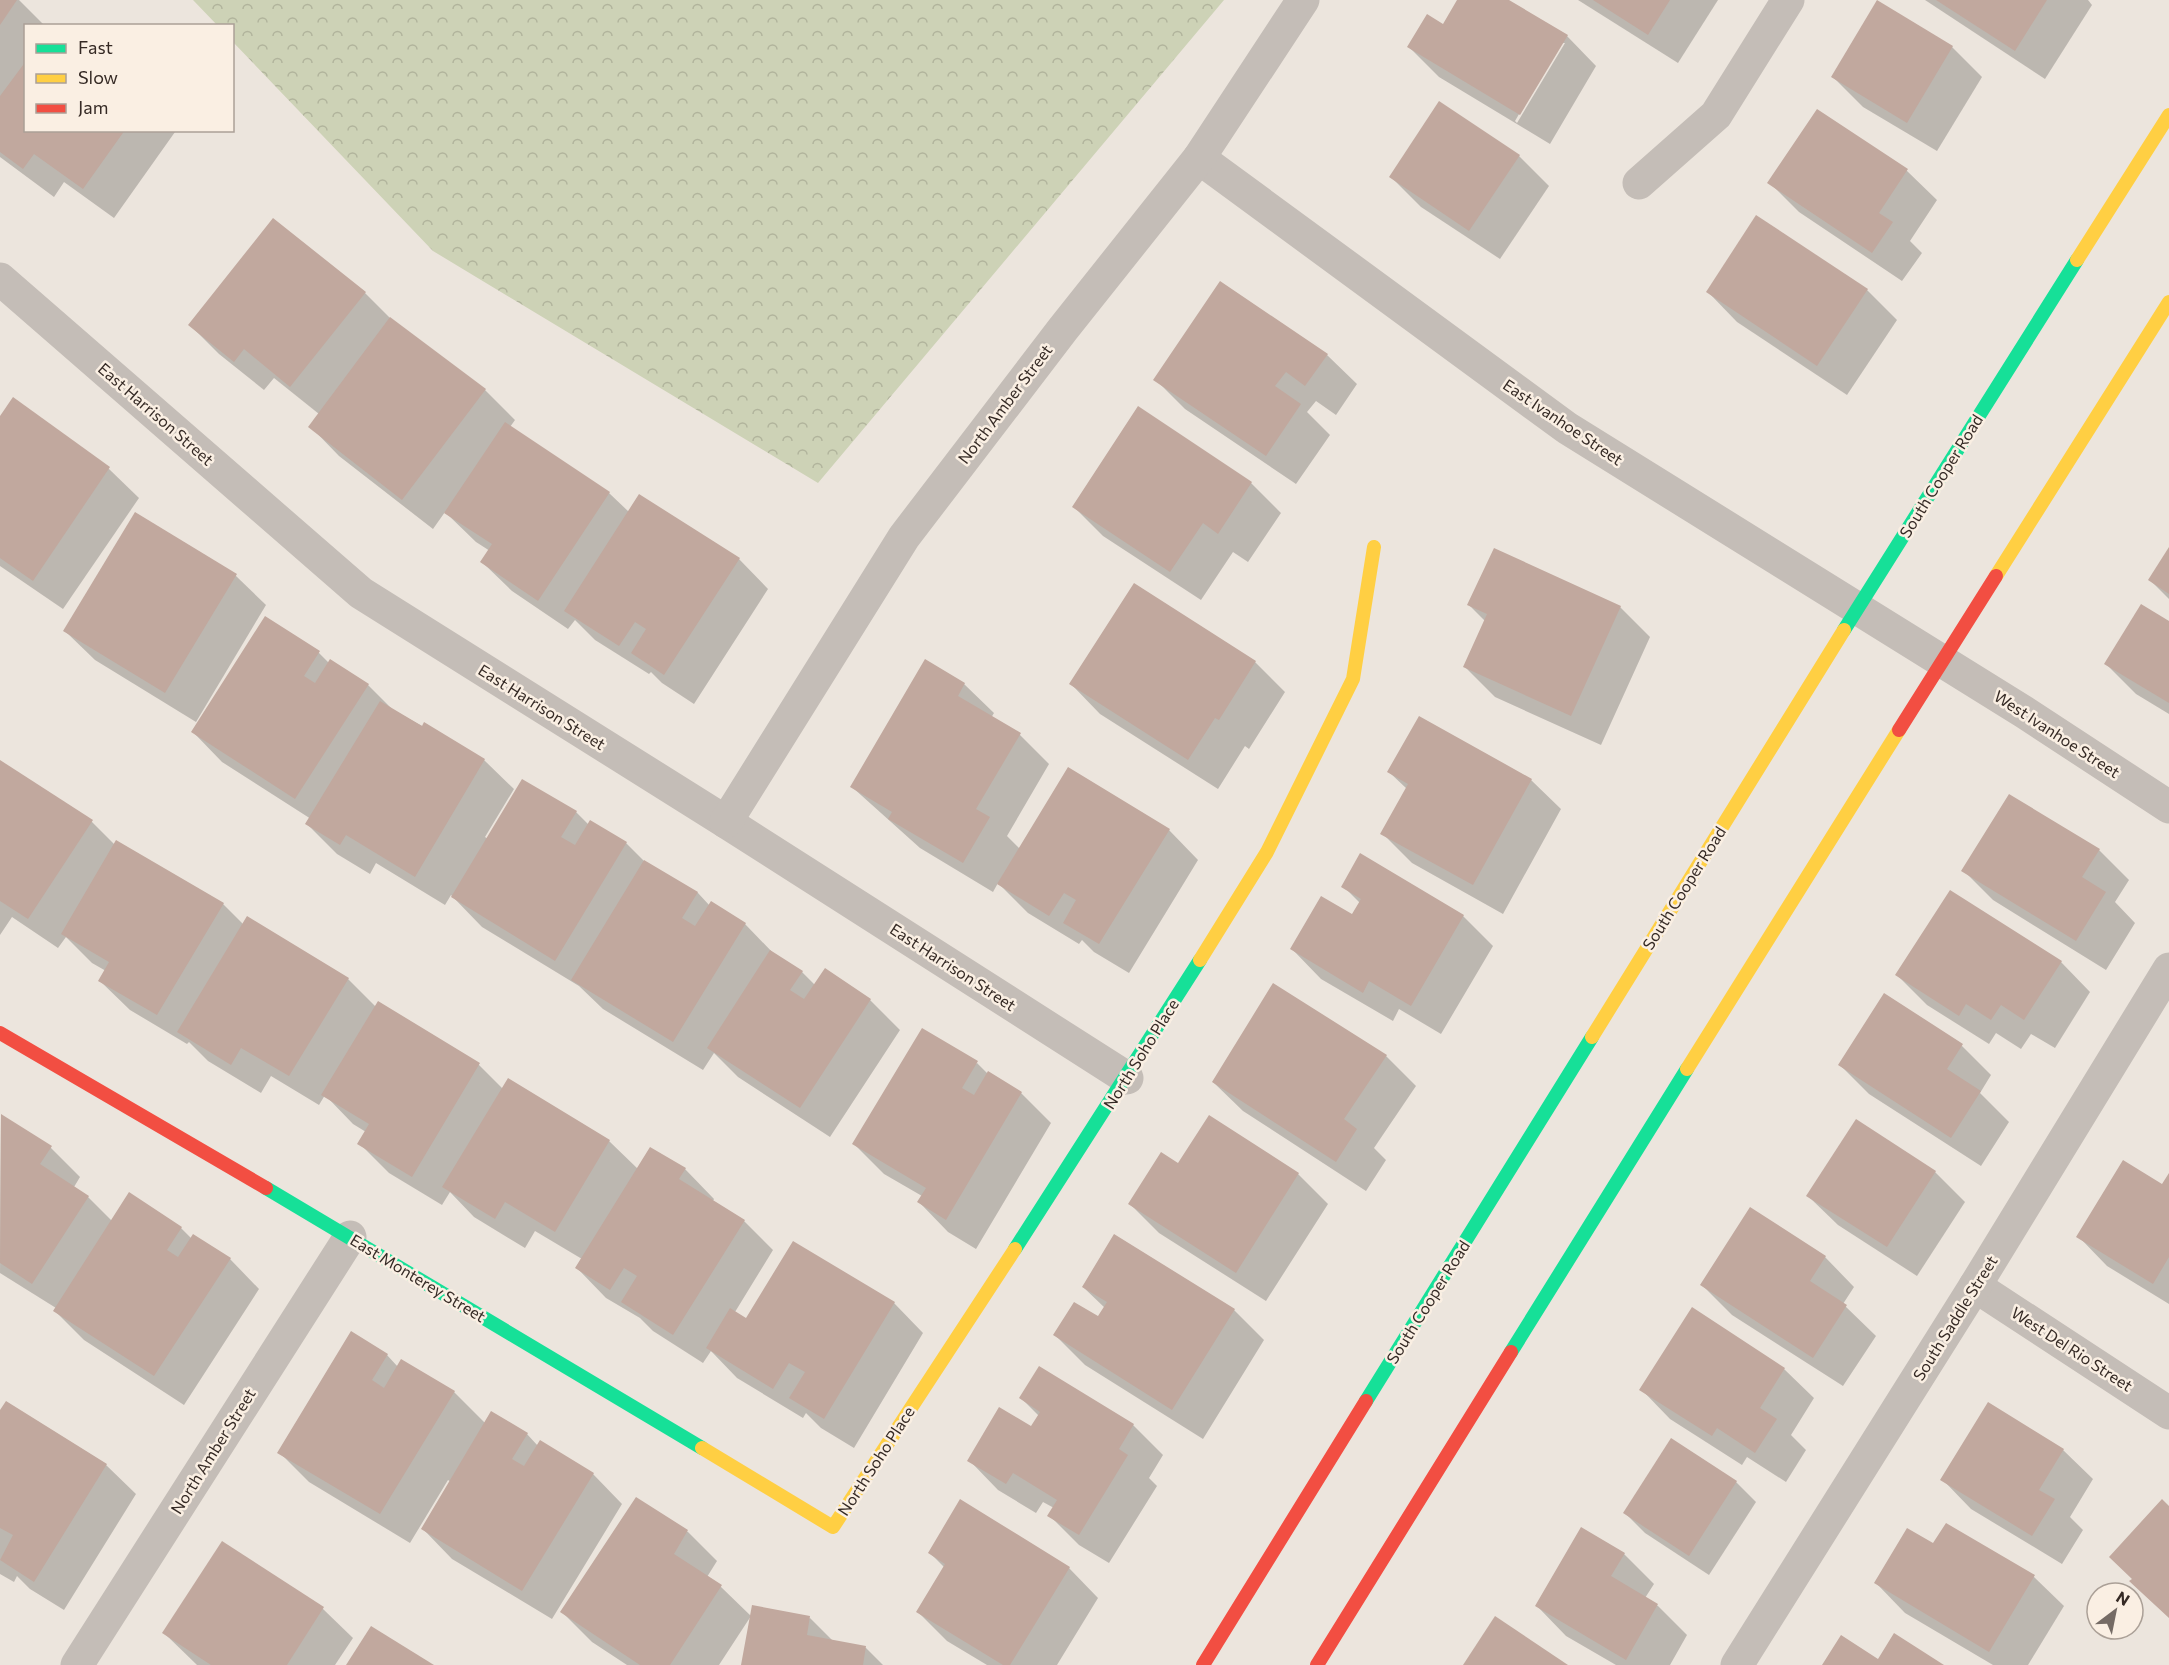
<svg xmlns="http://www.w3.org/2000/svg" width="2169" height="1665" font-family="Commissioner,sans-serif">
<defs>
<pattern id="park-crowns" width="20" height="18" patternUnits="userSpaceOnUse" patternTransform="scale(1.5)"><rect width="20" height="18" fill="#cdd2b6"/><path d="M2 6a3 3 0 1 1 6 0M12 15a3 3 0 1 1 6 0" fill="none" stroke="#b1b49c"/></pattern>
</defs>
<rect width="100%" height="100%" fill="#ece5dd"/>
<polygon fill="url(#park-crowns)" points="193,0 1224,0 818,483 433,251 233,42 232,26 217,25"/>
<g fill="#0003" fill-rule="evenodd">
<polygon points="0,0 19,0 45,26 26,26 26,130 175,132 114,218 64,182 54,197 0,157"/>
<path d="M 1459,0 L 1506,0 L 1567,36 L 1596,66 L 1550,144 L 1439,77 L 1409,47 L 1443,26 ZM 1561,43 L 1565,43 L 1517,123 L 1515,121 Z"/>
<polygon points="1578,0 1718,0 1678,63"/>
<polygon points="1925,0 2088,0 2092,5 2045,79"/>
<polygon points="1952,47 1982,77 1937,151 1863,107 1833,77"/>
<polygon points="1817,111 1907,171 1937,200 1910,241 1922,253 1902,281 1799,212 1769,182"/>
<polygon points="1519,156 1549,186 1500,259 1421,207 1391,177"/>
<polygon points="1757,218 1867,290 1897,320 1847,395 1737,322 1708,292"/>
<polygon points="365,293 392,320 485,390 515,420 510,427 609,493 629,512 739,559 768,589 694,704 662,683 651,672 649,674 595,640 575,620 568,629 512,591 482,562 490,551 476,542 445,512 433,529 339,456 310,426 319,414 274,378 264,390 219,354 190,325"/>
<polygon points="1327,355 1357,384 1336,415 1316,401 1307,412 1330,435 1296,484 1185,409 1155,379"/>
<polygon points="13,399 109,469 139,498 63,609 0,566 0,418"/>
<polygon points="1251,483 1281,513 1248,562 1233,552 1201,600 1103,536 1074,507"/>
<polygon points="136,514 236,576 266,605 196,722 95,660 65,631"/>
<polygon points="2169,550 2169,599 2150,580"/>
<polygon points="1134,585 1255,662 1285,692 1249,749 1245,746 1218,789 1100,714 1071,684"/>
<polygon points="1469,605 1620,607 1650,637 1601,745 1495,697 1465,667 1485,621"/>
<polygon points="266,618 319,653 329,663 368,685 393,710 484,760 514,789 485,837 488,839 576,812 589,825 626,843 645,862 698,893 710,906 745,924 775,955 802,972 815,985 870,1000 900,1030 830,1137 738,1077 714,1053 703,1070 603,1009 579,986 482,927 451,895 445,905 376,863 370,874 337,854 307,824 311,819 222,762 193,732"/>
<polygon points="2169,623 2169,714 2136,694 2106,664"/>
<polygon points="964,684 994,713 991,718 1020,735 1049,764 1007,836 1020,849 1169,830 1198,860 1129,973 1094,952 1082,940 1079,944 1028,913 998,883 993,892 920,848 852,787"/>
<polygon points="0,762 92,822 115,845 223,904 244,925 248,918 348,979 376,1007 378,1003 479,1065 503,1089 609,1141 638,1169 685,1169 714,1199 713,1201 744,1221 773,1250 735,1312 747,1320 894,1303 923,1333 854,1448 821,1428 806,1413 803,1418 737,1378 711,1351 703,1363 653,1331 640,1318 606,1298 577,1268 582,1259 535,1231 525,1248 474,1217 450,1192 442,1205 389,1173 359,1143 366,1132 353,1124 325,1095 319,1105 271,1076 261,1093 208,1061 189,1042 187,1044 130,1010 100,981 106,971 92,963 66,937 58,948 12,917 0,935"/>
<polygon points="1389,772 1531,780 1561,809 1503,914 1412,863 1382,833 1407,789"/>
<polygon points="2099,850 2129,880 2115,902 2135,923 2106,970 1993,900 1963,870"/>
<polygon points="1343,886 1463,916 1493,946 1441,1034 1399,1009 1393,1021 1321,979 1292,949 1352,916 1360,903"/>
<polygon points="2061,962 2090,992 2055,1048 2031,1034 2021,1049 1996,1033 1989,1044 1927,1005 1897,975"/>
<polygon points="1962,1046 1991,1075 1980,1093 2009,1122 1981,1166 1869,1094 1840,1065"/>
<polygon points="1386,1056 1416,1086 1374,1148 1386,1160 1366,1191 1243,1111 1213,1082"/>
<polygon points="977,1063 988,1074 1021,1093 1051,1123 976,1249 948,1232 919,1202 922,1196 884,1174 854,1144"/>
<polygon points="1,1116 51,1148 80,1177 74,1187 88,1197 112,1221 130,1194 181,1228 192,1239 230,1259 259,1289 184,1405 84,1340 54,1310 56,1308 0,1273"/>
<polygon points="1209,1117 1298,1174 1328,1204 1266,1301 1159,1233 1130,1204 1178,1165"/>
<polygon points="1935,1172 1965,1202 1917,1276 1838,1225 1808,1196"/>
<polygon points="2169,1175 2169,1304 2107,1266 2078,1236 2162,1186"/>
<polygon points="1825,1257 1854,1287 1843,1304 1876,1336 1843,1386 1732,1315 1702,1285"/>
<polygon points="1083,1287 1234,1310 1264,1340 1203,1439 1085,1365 1055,1335 1098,1318 1105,1308"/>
<polygon points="387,1355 398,1367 402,1361 454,1392 486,1424 527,1434 538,1446 593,1474 622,1504 552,1619 452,1559 423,1529 451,1482 448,1480 410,1543 309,1482 279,1452"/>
<polygon points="1784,1369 1814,1398 1791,1435 1806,1450 1786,1482 1747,1457 1742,1465 1670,1419 1641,1389"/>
<polygon points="1021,1398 1133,1425 1163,1455 1149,1478 1157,1486 1109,1563 1079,1545 1049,1515 1054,1508 1043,1502 1036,1513 998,1490 969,1460 1032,1428 1039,1416"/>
<polygon points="0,1413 106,1465 136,1494 64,1610 30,1589 17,1576 14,1582 0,1574"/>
<polygon points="2063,1450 2093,1479 2070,1517 2083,1530 2062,1564 1971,1509 1942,1479"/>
<polygon points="1736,1482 1756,1502 1709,1575 1645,1533 1625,1513"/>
<polygon points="636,1499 688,1532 717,1561 707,1577 721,1587 751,1616 719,1665 627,1665 592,1642 562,1612"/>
<polygon points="1582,1529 1624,1554 1654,1584 1645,1598 1658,1606 1687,1635 1670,1665 1616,1665 1566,1636 1537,1606"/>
<polygon points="223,1543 323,1609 353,1638 335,1665 197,1665 164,1633"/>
<polygon points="1934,1546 2034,1577 2064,1606 2028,1665 1993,1665 1905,1613 1876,1583"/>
<polygon points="929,1552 1069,1568 1098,1598 1057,1665 987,1665 947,1641 918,1612 945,1568"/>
<polygon points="810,1618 834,1642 866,1648 883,1665 742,1665"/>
</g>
<g fill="#c1a89e">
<polygon points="0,0 17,0 0,25"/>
<polygon points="1457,0 1509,0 1568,35 1520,115 1407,47 1427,14 1443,24"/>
<polygon points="1593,0 1670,0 1648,35"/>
<polygon points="1877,0 1953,46 1907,123 1831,77"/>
<polygon points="1936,0 2047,0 2015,51"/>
<polygon points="26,61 26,130 125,130 83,189 34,154 23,169 0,152 0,96"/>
<polygon points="1439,101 1520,155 1469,231 1389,177"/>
<polygon points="1817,109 1908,169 1879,213 1893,222 1872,253 1767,183"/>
<polygon points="1756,215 1868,289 1817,366 1706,292"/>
<polygon points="273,218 366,292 290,387 244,349 234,362 188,325"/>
<polygon points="1220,281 1328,354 1305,386 1286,372 1275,386 1301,404 1266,456 1153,380"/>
<polygon points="390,317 486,389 402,500 308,427"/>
<polygon points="13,397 110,467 33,581 0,558 0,416"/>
<polygon points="1138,406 1252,482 1218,534 1203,523 1170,572 1072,507"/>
<polygon points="505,422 610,492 538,601 480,562 492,544 444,513"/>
<polygon points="639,494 740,558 664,675 631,653 646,629 635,622 619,646 564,611"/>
<polygon points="135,512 237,574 165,693 63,631"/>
<polygon points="2169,547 2169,594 2148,580"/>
<polygon points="1494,548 1621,606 1571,716 1463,667 1487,614 1467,605"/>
<polygon points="1134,583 1256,661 1219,720 1215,718 1188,760 1069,684"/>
<polygon points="2141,604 2169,621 2169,703 2104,664"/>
<polygon points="265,616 320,651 304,676 315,683 330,659 369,684 295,799 191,732"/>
<polygon points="925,659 965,683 958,696 1021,733 976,809 990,817 963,863 888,819 892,812 850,787"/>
<polygon points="380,701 422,726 424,722 485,759 415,877 346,835 340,845 305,824"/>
<polygon points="1419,716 1532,779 1473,885 1380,834 1408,784 1387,772"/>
<polygon points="0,760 93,820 28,919 0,901"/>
<polygon points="1068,767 1170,829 1099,944 1063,923 1076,900 1064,893 1049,916 997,884"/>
<polygon points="522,779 577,811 561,837 575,845 590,820 627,842 555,961 451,897"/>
<polygon points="2009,794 2100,849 2082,877 2106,892 2076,941 1961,871"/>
<polygon points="116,840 224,903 157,1015 98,981 109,962 61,934"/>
<polygon points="1360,853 1464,915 1411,1006 1369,981 1363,993 1290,949 1321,896 1352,914 1361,899 1341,887"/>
<polygon points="644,860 698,892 682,918 695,926 711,901 746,923 673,1042 571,980"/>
<polygon points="1950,890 2062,961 2024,1020 2001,1005 1991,1020 1966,1004 1959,1016 1895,975"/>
<polygon points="247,916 349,978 289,1076 241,1048 231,1065 177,1032"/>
<polygon points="770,950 803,971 790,990 804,999 825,968 871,999 800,1108 707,1048"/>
<polygon points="1273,983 1387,1055 1344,1119 1357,1129 1336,1162 1212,1082"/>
<polygon points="1884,993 1963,1044 1947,1069 1981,1091 1951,1138 1838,1065"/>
<polygon points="378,1001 480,1063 412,1177 357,1144 369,1124 321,1095"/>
<polygon points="922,1028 978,1061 962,1088 974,1095 988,1071 1022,1092 946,1220 917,1202 926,1188 852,1144"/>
<polygon points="508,1078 610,1140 555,1232 505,1202 495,1219 442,1187"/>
<polygon points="1,1114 52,1146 40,1164 89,1196 32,1284 0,1263"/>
<polygon points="1209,1115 1299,1173 1236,1273 1128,1204 1161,1152 1178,1163"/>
<polygon points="1856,1119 1936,1171 1887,1247 1806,1196"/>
<polygon points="650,1147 686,1168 679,1179 745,1220 673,1335 621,1302 637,1276 624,1268 610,1290 575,1268"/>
<polygon points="2123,1160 2162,1184 2169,1173 2169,1257 2153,1284 2076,1237"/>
<polygon points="129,1192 182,1227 167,1250 178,1257 193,1234 231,1258 154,1376 53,1311"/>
<polygon points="1750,1207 1826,1256 1810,1281 1847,1305 1813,1358 1700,1285"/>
<polygon points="1114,1234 1235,1309 1172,1410 1053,1335 1074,1302 1098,1316 1107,1302 1082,1287"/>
<polygon points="793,1241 895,1302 824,1419 789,1398 805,1372 789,1363 773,1389 706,1348 730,1308 746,1318"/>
<polygon points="1692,1307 1785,1368 1760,1408 1777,1419 1755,1453 1717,1428 1712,1436 1639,1390"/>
<polygon points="351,1331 388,1354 372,1380 384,1388 401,1359 455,1391 380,1514 277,1453"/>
<polygon points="1039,1366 1134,1424 1119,1449 1128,1455 1079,1535 1047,1516 1057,1500 1013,1473 1006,1484 967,1461 999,1407 1031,1426 1040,1412 1019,1398"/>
<polygon points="6,1401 107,1464 34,1582 0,1560 13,1535 0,1528 0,1410"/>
<polygon points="1988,1402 2064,1449 2039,1490 2055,1499 2032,1536 1940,1480"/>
<polygon points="491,1411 528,1433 512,1459 524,1466 540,1440 594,1473 522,1591 421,1529"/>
<polygon points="1671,1438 1737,1481 1689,1556 1623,1513"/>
<polygon points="636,1497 688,1530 674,1554 722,1585 670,1665 640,1665 560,1612"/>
<polygon points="960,1499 1070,1567 1010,1665 1003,1665 916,1612 945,1564 928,1553"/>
<polygon points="2162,1499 2169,1506 2169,1618 2129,1581 2132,1579 2109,1557"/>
<polygon points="1946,1523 2035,1575 1989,1652 1874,1583 1907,1528 1933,1543"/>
<polygon points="1581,1527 1625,1553 1611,1576 1658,1604 1626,1660 1535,1606"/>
<polygon points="222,1541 324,1607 287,1665 211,1665 162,1633"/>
<polygon points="752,1605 810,1616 807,1635 866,1646 863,1665 741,1665"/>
<polygon points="1495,1616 1568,1665 1463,1665"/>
<polygon points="371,1626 434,1665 346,1665"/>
<polygon points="1894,1633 1944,1665 1822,1665 1841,1635 1878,1659"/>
</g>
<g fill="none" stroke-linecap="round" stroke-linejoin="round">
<g stroke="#c4bdb7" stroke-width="33">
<polyline points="1199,158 1567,428 2024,712 2169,807"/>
<polyline points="1639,183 1716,115 1788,0"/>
<polyline points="0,279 361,593 726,822 1127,1078"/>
<polyline points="726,822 904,537 1063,329 1199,158 1303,0"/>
<polyline points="1975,1286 2169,1413"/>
<polyline points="77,1665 350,1237"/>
<polyline points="1737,1665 1975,1286 2169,969"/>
</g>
<g stroke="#16e098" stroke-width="14">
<polyline points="1844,630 2077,260"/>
<polyline points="266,1188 702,1448"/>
<polyline points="1015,1249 1200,960"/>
<polyline points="1511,1352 1687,1069"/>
<polyline points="1366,1401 1592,1037"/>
</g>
<g stroke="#ffcf43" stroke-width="14">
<polyline points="2077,260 2169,115"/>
<polyline points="1996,576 2169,302"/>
<polyline points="1200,960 1267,852 1353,679 1374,547"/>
<polyline points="1592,1037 1844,630"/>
<polyline points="1687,1069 1899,730"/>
<polyline points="702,1448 833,1527 1015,1249"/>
</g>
<g stroke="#f24e42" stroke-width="14">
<polyline points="1899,730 1996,576"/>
<polyline points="0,1033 266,1188"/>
<polyline points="1203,1665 1366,1401"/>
<polyline points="1317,1665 1511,1352"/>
</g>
</g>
<g text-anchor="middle" stroke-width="5" stroke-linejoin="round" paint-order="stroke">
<g font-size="16" fill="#352a25" stroke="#faefe3">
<text transform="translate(1005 404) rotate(-53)" y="6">North Amber Street</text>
<text transform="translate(156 414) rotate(41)" y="6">East Harrison Street</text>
<text transform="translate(1563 422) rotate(34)" y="6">East Ivanhoe Street</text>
<text transform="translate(1941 476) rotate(-58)" y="6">South Cooper Road</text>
<text transform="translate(542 707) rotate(32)" y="6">East Harrison Street</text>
<text transform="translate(2057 734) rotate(33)" y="6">West Ivanhoe Street</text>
<text transform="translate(1684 888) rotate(-58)" y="6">South Cooper Road</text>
<text transform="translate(953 967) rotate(33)" y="6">East Harrison Street</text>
<text transform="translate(1141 1054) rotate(-58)" y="6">North Soho Place</text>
<text transform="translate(418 1278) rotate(31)" y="6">East Monterey Street</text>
<text transform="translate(1428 1302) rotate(-58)" y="6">South Cooper Road</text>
<text transform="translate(1955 1318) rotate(-58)" y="6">South Saddle Street</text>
<text transform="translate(2072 1349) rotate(33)" y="6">West Del Rio Street</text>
<text transform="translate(213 1451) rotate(-58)" y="6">North Amber Street</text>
<text transform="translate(876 1461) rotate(-57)" y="6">North Soho Place</text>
</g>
</g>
<rect x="24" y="24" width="210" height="108" fill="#faefe3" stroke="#aba097" stroke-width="1.5"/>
<rect x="36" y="44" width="30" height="9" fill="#16e098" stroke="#aba097" stroke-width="1.5"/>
<text x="78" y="54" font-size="18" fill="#352a25">Fast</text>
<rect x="36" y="74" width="30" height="9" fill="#ffcf43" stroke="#aba097" stroke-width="1.5"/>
<text x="78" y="84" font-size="18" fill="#352a25">Slow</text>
<rect x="36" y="104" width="30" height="9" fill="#f24e42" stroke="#aba097" stroke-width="1.5"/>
<text x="78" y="114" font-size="18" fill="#352a25">Jam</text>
<g transform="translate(2115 1611) rotate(32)"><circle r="28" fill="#faefe3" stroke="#aba097" stroke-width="1.5"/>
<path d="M0-4.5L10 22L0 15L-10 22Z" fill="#756b65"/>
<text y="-9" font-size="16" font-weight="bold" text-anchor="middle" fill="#352a25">N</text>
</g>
</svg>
